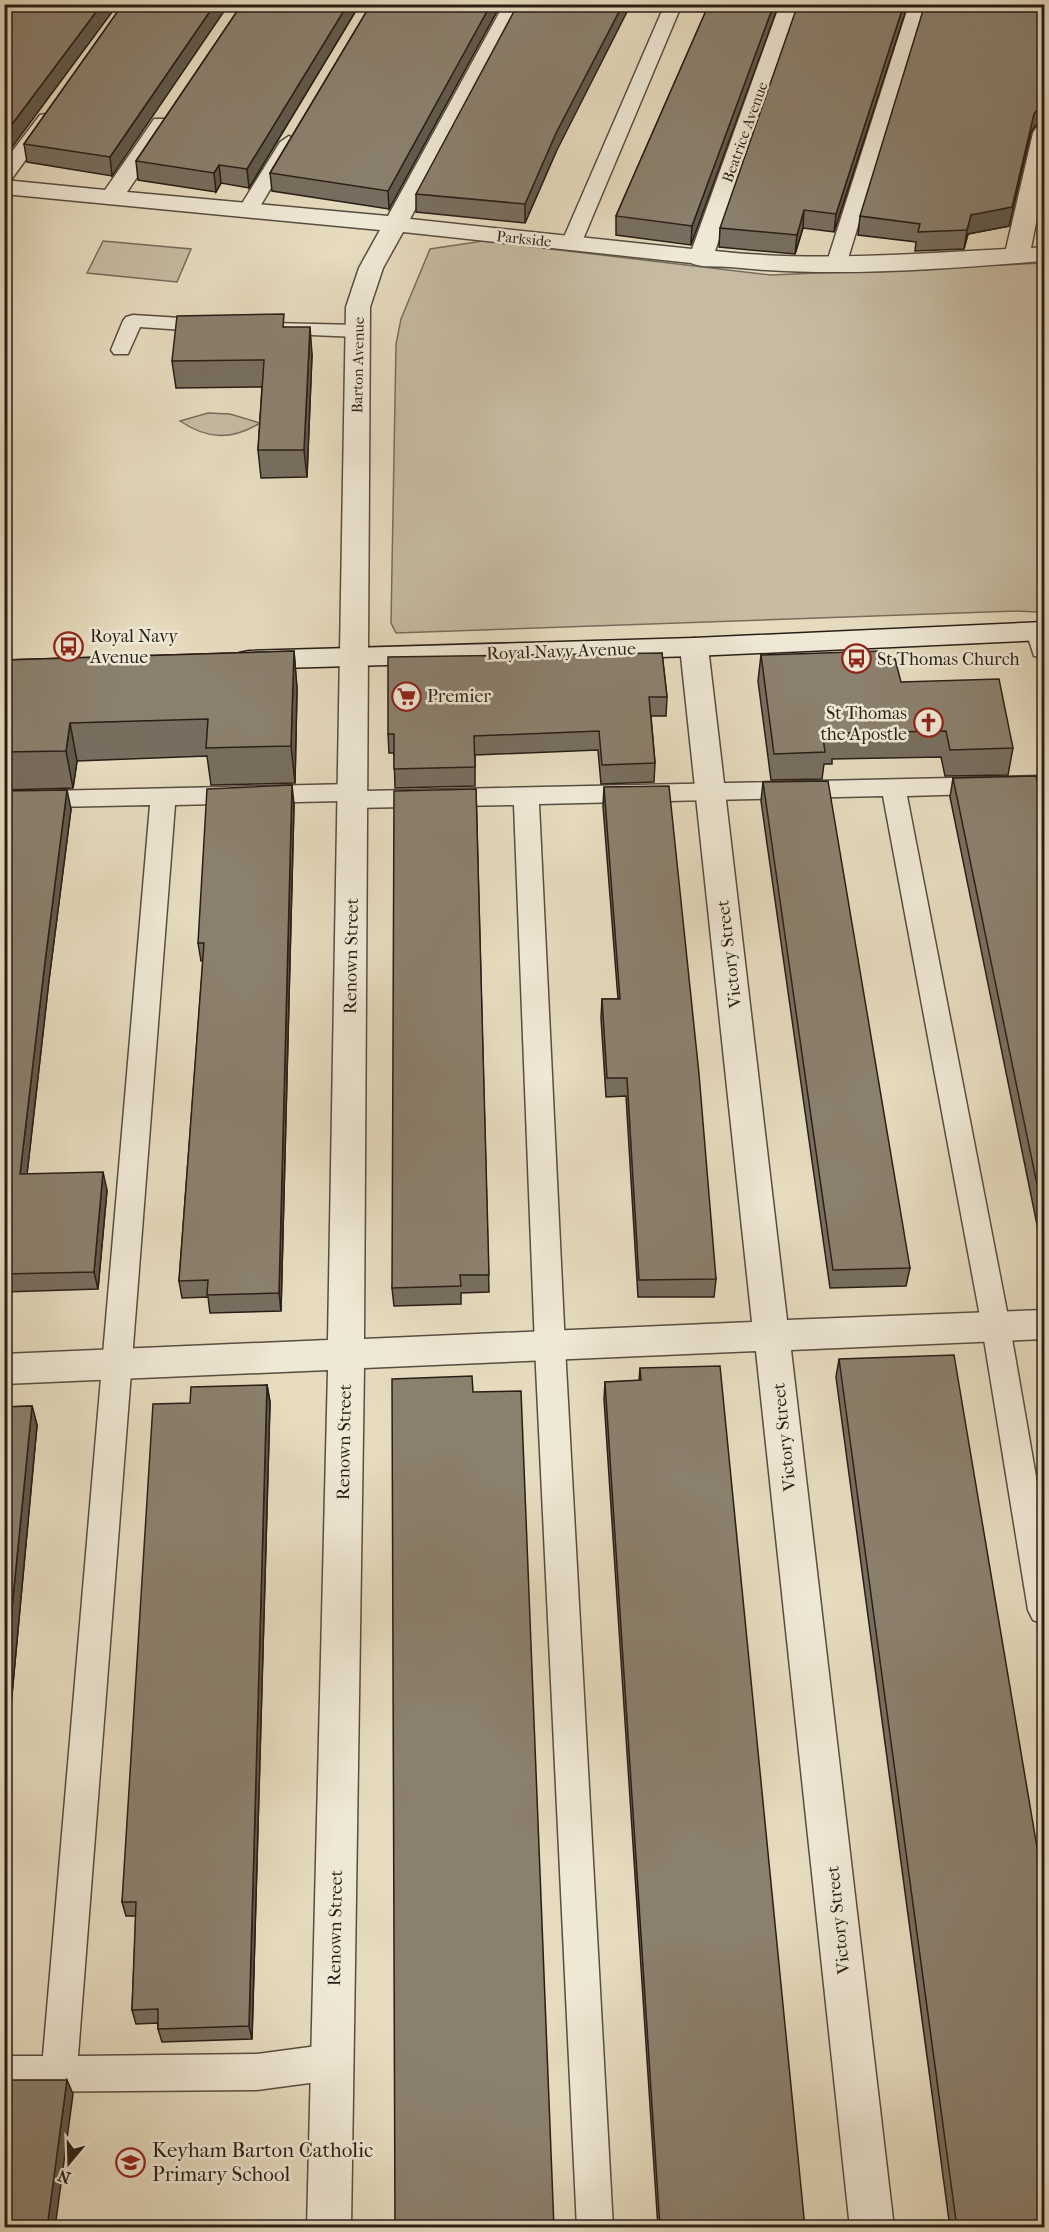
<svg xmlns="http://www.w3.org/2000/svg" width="1049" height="2232" font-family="'IM FELL French Canon',serif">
<rect width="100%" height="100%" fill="#e6dbbe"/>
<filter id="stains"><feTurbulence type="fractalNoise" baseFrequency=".00333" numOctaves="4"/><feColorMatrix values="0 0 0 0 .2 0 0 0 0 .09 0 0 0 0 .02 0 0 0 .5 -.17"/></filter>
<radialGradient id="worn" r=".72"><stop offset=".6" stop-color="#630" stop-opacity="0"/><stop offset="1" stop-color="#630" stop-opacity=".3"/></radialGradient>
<g fill="#c6bba2" stroke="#786c5c" stroke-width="1.5">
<polygon points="103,241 191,249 177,282 87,273"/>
<polygon points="483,241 771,275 1044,263 1044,620 1038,612 1016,611 396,633 391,623 396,344 401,319 430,249"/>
<path d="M 208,413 L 230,414 L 260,423 C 232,440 208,440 180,421 Z"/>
</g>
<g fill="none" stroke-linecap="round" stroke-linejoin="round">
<defs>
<g id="lane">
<polygon points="665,4 682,4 581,244 571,250 564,248 561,244"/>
<polygon points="909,4 926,4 846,265 836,271 829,269 826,265"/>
<polygon points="46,114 55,119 11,180 4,182 4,162 40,115"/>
<polygon points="289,136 298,142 258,210 255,214 241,214 238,210 280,142"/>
<polygon points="133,315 213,320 220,322 223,326 220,330 213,332 140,327 128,354 114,354 111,350 123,321 126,317"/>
<polygon points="272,323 358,325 365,327 368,331 365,335 358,337 265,333 262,329 265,325"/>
<polygon points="1044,776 1044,792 907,796 1010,1327 1044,1523 1044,1624 1033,1620 1028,1610 982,1327 883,796 539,804 565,1347 613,2228 577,2228 535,1347 514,805 353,808 344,806 341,801 175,805 78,2056 257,2054 332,2044 344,2050 350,2062 344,2074 332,2080 257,2090 4,2092 4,2056 43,2056 150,805 4,808 4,792 353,784 362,786 365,791"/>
</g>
<g id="street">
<path d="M 504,4 L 525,4 L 410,219 L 692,249 L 780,4 L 801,4 L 715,251 C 812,262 909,254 1006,249 L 1033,133 L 1036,128 L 1044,126 L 1044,183 L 1031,248 L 1044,247 L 1044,261 C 941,269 834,278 730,267 C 718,266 701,268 691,263 L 403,232 L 383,268 L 370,307 L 364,1339 L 752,1322 L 680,647 L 684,640 L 694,638 L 704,640 L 708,647 L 787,1320 L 1044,1310 L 1044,1339 L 791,1350 L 894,2228 L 850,2228 L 756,1351 L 364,1368 L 351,2228 L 307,2228 L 328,1370 L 4,1384 L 4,1354 L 328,1340 L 346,307 L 359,268 L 380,230 L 4,194 L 4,180 L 105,190 L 154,119 L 170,119 L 173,124 L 127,192 L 388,216 Z"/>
<polygon points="1040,622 1044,623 1044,658 1034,656 1026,631 1030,625"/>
</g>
<polygon id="secondary" points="1044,622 1044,640 694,656 249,669 239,667 235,660 239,653 249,651 694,638"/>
</defs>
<use href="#lane" stroke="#584d41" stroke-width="3"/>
<use href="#street" stroke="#584d41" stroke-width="3"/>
<use href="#secondary" stroke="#291e17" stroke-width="3"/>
<use href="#lane" fill="#efe8d5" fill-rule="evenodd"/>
<use href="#street" fill="#efe8d5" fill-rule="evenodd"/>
<use href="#secondary" fill="#efe8d5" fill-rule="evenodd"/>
</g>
<g fill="#786e5f" stroke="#291e17" stroke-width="1.5">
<polygon points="123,4 112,176 27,162 24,144"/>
<polygon points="242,4 360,4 249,188 221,183 216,192 138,180 136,161"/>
<polygon points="371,4 501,4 389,209 272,191 270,173"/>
<polygon points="709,4 691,245 616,235 616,216"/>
<polygon points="908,4 834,232 803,228 795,254 719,247 720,228"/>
<polygon points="1044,4 1044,125 1043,124 1035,126 1031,132 1009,226 968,234 964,249 915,251 916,242 858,235 860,216"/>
<polygon points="556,152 525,223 416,212 416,194"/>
<polygon points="285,327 312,354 307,477 261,478 258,450 262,387 176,388 172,361"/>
<polygon points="294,651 297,689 295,783 211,785 207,756 77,761 73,788 6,790 4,781 4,660"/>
<polygon points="662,653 667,697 666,716 651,716 655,763 654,782 601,784 598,750 475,755 475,786 395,788 394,753 389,753 388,734"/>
<polygon points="761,655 901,682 1013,748 1008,775 945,776 941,757 832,759 832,764 824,764 822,779 771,780 758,681"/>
<polygon points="953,778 1044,811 1044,1259 950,797"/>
<polygon points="763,782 910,1268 906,1286 830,1288 761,801"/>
<polygon points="604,787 716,1279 714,1297 638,1297 626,1096 606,1097 601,1018 602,999 618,999 603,806"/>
<polygon points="476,789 489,1292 461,1293 461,1304 394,1306 392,1288"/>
<polygon points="4,791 71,809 49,980 27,1174 107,1190 98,1289 4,1292"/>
<polygon points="294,804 281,1311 210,1313 208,1297 182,1298 179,1281 203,961 201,961 198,943"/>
<polygon points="839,1359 1044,2228 950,2228 836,1377"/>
<polygon points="640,1368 805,2228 658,2228 604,1399 605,1382 639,1381"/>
<polygon points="267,1385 270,1402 252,2039 162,2042 158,2029 158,2023 136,2024 132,2010 136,1916 126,1916 122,1902 190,1403"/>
<polygon points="32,1406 37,1425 9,1727 4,1727 4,1407"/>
</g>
<g fill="#615a4d" stroke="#291e17" stroke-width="1.5">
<polygon points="102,4 118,4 4,158 4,135"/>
<polygon points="215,4 229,4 112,176 110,157"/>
<polygon points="348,4 360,4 249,188 247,169"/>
<polygon points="491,4 501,4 389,209 388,191"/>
<polygon points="623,4 631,4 556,152 525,223 525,204 556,133"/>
<polygon points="774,4 779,4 691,245 692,226"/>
<polygon points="904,4 908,4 834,232 836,214"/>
<polygon points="1044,106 1043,124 1035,126 1031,132 1009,226 968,234 964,249 967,230 971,215 1034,114 1039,107"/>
<polygon points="219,165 221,183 216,192 214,173"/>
<polygon points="1044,200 1044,218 1039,220 1042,201"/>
<polygon points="804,210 803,228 795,254 797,235"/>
<polygon points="310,327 312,354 307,477 304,450"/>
<polygon points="294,651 297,689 295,783 291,746"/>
<polygon points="70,723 77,761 73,788 66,751"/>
<polygon points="292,785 294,804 281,1311 279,1293"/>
<polygon points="67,790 71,809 49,980 25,1192 20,1174 45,962"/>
<polygon points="103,1172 107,1190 98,1289 94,1272"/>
<polygon points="267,1385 270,1402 252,2039 249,2026"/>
<polygon points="32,1406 37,1425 9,1727 4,1715 4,1689"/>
<polygon points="67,2080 73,2094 55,2228 47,2228"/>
</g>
<g fill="#8b806e" stroke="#291e17" stroke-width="1.5">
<polygon points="4,4 102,4 4,135"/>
<polygon points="123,4 215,4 110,157 24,144"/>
<polygon points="242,4 348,4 247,169 219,165 214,173 136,161"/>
<polygon points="371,4 491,4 388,191 270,173"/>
<polygon points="518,4 623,4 556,133 525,204 416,194"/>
<polygon points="709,4 774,4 692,226 616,216"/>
<polygon points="798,4 904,4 836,214 804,210 797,235 720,228"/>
<polygon points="925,4 1044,4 1044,106 1039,107 1034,114 1012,207 971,215 967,230 918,232 920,224 860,216"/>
<polygon points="1044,190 1044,200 1042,201"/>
<polygon points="284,314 283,327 310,327 304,450 258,450 264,360 172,361 177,316"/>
<polygon points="294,651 291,746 206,748 208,719 70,723 66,751 4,752 4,660"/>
<polygon points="882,651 895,659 901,682 999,679 1013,748 950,750 946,731 834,733 835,738 823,738 825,752 774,754 761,655"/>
<polygon points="662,653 667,697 649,697 655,763 602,765 599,731 474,736 475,767 394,769 394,734 388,734 388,657"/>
<polygon points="1036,776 1044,811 1044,1218 953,778"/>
<polygon points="828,781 910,1268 833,1270 763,782"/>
<polygon points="292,785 279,1293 207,1295 208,1280 179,1281 204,943 198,943 207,789"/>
<polygon points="669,786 699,1074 716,1279 639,1280 627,1078 607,1078 602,999 620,999 604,787"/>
<polygon points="476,789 489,1275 460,1275 461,1286 392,1288 394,791"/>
<polygon points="67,790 45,962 20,1174 103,1172 94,1272 4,1274 4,791"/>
<polygon points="954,1355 1044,1889 1044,2228 957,2228 839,1359"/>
<polygon points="720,1366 805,2228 660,2228 605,1382 641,1380 640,1368"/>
<polygon points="472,1376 473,1392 521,1391 554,2228 395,2228 392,1379"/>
<polygon points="267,1385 249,2026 158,2029 158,2009 132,2010 136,1902 122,1902 153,1404 190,1403 191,1387"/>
<polygon points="32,1406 4,1689 4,1407"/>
<polygon points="4,2080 67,2080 47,2228 4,2228"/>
</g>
<defs>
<symbol id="bus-ring" viewBox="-11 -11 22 22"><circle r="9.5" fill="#efe8d5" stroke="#8f2418" stroke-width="1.5"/><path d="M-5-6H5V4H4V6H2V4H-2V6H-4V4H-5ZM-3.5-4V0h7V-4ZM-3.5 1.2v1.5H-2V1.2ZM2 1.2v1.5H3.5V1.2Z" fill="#8f2418"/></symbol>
<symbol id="supermarket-ring" viewBox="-11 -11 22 22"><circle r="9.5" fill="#efe8d5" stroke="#8f2418" stroke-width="1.5"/><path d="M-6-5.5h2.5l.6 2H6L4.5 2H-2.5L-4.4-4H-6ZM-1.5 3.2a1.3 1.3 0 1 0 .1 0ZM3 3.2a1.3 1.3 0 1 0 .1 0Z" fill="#8f2418"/></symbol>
<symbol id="church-ring" viewBox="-11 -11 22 22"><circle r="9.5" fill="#efe8d5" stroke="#8f2418" stroke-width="1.5"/><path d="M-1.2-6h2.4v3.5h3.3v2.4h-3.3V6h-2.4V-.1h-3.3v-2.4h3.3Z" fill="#8f2418"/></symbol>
<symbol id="school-ring" viewBox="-11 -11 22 22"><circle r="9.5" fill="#efe8d5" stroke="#8f2418" stroke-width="1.5"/><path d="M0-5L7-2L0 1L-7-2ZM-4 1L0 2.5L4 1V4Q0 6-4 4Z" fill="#8f2418"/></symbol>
</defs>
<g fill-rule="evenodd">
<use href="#bus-ring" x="52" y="630" width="33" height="33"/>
<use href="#bus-ring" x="840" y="642" width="33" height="33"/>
<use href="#supermarket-ring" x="390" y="680" width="33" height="33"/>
<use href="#church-ring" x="912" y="706" width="33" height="33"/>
<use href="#school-ring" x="114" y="2146" width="33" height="33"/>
</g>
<g text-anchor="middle" stroke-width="5" stroke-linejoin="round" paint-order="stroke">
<g font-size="15" fill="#291e17" stroke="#efe8d5">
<text transform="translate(745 132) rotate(-70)" y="5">Beatrice Avenue</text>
<text transform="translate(524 239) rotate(6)" y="5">Parkside</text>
<text transform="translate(358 365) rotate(-89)" y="5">Barton Avenue</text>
</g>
<g font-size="18" fill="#291e17" stroke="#efe8d5" text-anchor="start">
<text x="90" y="642">Royal Navy<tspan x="90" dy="21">Avenue</tspan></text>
<text x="877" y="665">St Thomas Church</text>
<text x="427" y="702">Premier</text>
<text x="907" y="719" text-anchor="end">St Thomas<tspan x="907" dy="21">the Apostle</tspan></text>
</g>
<g font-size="18" fill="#291e17" stroke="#efe8d5">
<text transform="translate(561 651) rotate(-2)" y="6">Royal Navy Avenue</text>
<text transform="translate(729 954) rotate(-97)" y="6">Victory Street</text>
<text transform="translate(351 956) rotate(-89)" y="6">Renown Street</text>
<text transform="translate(784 1437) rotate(-96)" y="6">Victory Street</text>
<text transform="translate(344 1442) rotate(-89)" y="6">Renown Street</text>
<text transform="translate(838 1920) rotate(-96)" y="6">Victory Street</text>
<text transform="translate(335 1928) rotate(-89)" y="6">Renown Street</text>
</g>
<g font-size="21" fill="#291e17" stroke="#efe8d5" text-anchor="start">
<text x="152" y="2157">Keyham Barton Catholic<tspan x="152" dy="24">Primary School</tspan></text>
</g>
</g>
<rect width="1049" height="2232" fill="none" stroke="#e6dbbe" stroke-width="24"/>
<rect x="6" y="6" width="1037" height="2220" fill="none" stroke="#291e17" stroke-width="3"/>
<rect x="12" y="12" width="1025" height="2208" fill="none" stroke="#291e17" stroke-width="1.5"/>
<g transform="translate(69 2163) rotate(199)" stroke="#efe8d5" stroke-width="4.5" paint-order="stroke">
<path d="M0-4.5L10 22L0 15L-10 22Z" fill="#291e17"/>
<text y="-9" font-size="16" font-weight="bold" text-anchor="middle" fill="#291e17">N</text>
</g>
<rect width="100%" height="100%" filter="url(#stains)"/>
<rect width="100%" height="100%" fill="url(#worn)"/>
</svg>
